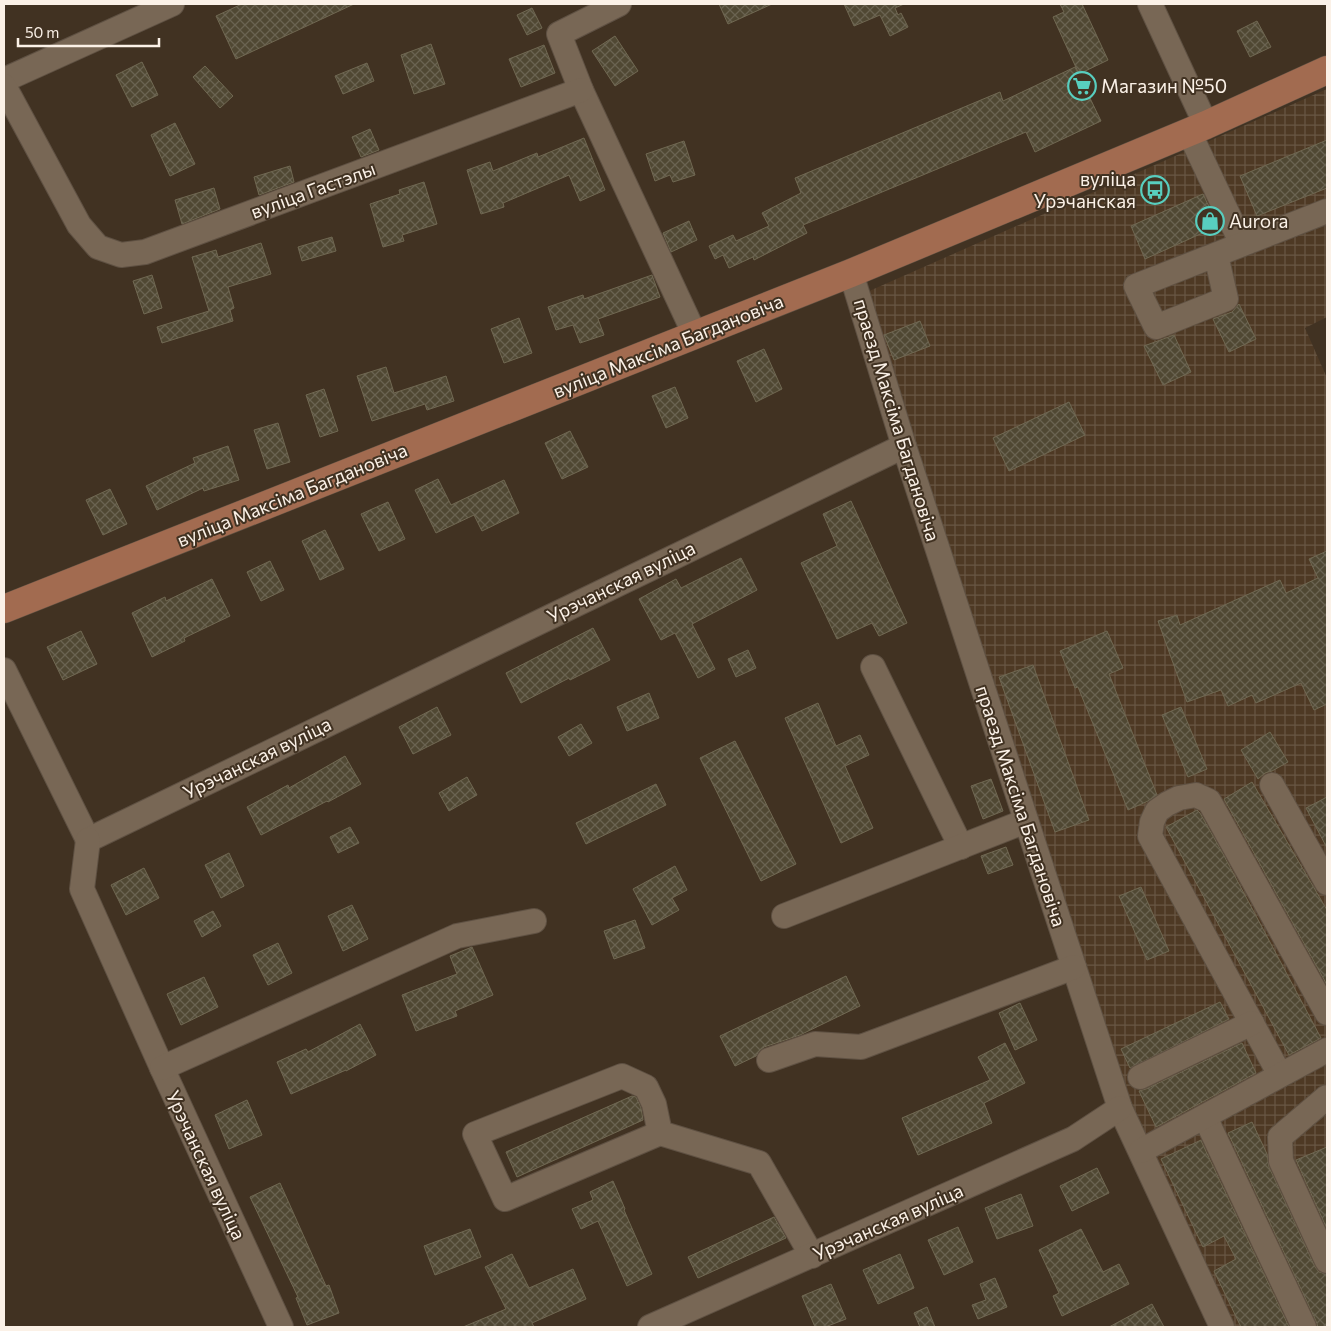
<svg xmlns="http://www.w3.org/2000/svg" width="1331" height="1331" font-family="Commissioner,sans-serif">
<defs>
<pattern id="industrial-grid" width="8" height="8" patternUnits="userSpaceOnUse" patternTransform="scale(1.25)"><rect width="8" height="8" fill="#4e3924"/><path d="M0 4h8M4 0v8" fill="none" stroke="#685644"/></pattern>
<pattern id="building-cross-hatch" width="8" height="8" patternUnits="userSpaceOnUse" patternTransform="scale(1.25)"><rect width="8" height="8" fill="#504833"/><path d="M0 0l8 8M0 8l8-8" fill="none" stroke="#6a6351"/></pattern>
</defs>
<rect width="100%" height="100%" fill="#413222"/>
<polygon fill="url(#industrial-grid)" points="1327,89 1327,317 1305,328 1327,378 1327,1327 1227,1327 1118,1089 867,292"/>
<g fill="url(#building-cross-hatch)" stroke="#706852">
<polygon points="242,4 354,4 236,59 216,16"/>
<polygon points="719,4 772,4 728,24"/>
<polygon points="844,4 904,4 895,8 898,15 901,13 908,27 890,36 880,15 854,26"/>
<polygon points="1060,4 1082,4 1108,60 1079,74 1053,17 1064,12"/>
<polygon points="532,8 542,28 527,35 517,15"/>
<polygon points="1257,21 1271,47 1250,57 1237,31"/>
<polygon points="615,36 638,71 615,86 592,51"/>
<polygon points="431,44 445,84 414,94 401,55"/>
<polygon points="544,45 555,73 521,87 509,59"/>
<polygon points="142,62 158,95 132,107 116,75"/>
<polygon points="367,63 374,81 343,94 335,76"/>
<polygon points="205,66 233,96 220,108 193,77"/>
<polygon points="1075,67 1101,121 1035,152 1026,132 803,225 807,233 754,260 753,257 729,268 723,255 715,259 709,246 733,235 736,241 769,226 762,213 801,193 795,178 1000,92 1003,101"/>
<polygon points="175,123 195,164 170,176 151,135"/>
<polygon points="370,129 379,150 361,157 352,137"/>
<polygon points="584,138 605,190 580,201 569,175 503,203 504,207 481,214 467,170 490,162 493,171 537,153 538,157"/>
<polygon points="1327,140 1327,188 1257,216 1240,176"/>
<polygon points="684,141 695,175 673,182 670,175 655,181 646,154"/>
<polygon points="290,166 294,182 259,195 254,177"/>
<polygon points="424,182 437,224 402,235 404,241 383,247 370,204 400,194 399,190"/>
<polygon points="214,188 220,209 182,224 175,200"/>
<polygon points="1203,194 1218,226 1145,259 1131,226"/>
<polygon points="689,221 697,240 671,252 663,233"/>
<polygon points="332,237 336,251 302,261 298,247"/>
<polygon points="261,243 271,274 228,287 234,308 230,310 233,321 162,343 157,327 209,311 192,257 216,250 218,257"/>
<polygon points="152,275 162,308 144,314 133,281"/>
<polygon points="652,275 660,297 598,319 604,335 580,343 573,325 556,330 548,307 583,295 584,299"/>
<polygon points="1239,304 1256,339 1229,352 1213,319 1232,312"/>
<polygon points="519,318 532,353 504,363 491,329"/>
<polygon points="920,321 930,346 894,360 884,335"/>
<polygon points="1174,335 1191,372 1163,385 1144,346"/>
<polygon points="764,349 782,389 756,402 737,361"/>
<polygon points="386,367 394,393 446,376 454,401 427,410 425,404 372,421 357,376"/>
<polygon points="675,387 688,418 666,428 652,396"/>
<polygon points="324,389 338,431 320,437 306,395"/>
<polygon points="1069,402 1085,435 1009,471 993,438"/>
<polygon points="278,423 290,462 267,469 254,430"/>
<polygon points="570,431 588,467 562,479 545,443"/>
<polygon points="228,446 239,480 204,491 203,488 157,510 146,486 195,463 193,458"/>
<polygon points="438,479 451,505 504,480 519,513 482,531 474,515 436,533 415,490"/>
<polygon points="110,489 127,524 103,535 86,500"/>
<polygon points="851,501 907,623 879,636 872,623 837,639 801,563 837,546 823,514"/>
<polygon points="388,502 405,539 379,551 361,514"/>
<polygon points="325,530 344,569 320,580 302,541"/>
<polygon points="1327,551 1327,704 1314,710 1301,683 1256,703 1252,695 1228,706 1221,690 1187,702 1158,621 1177,615 1180,625 1280,580 1286,593 1318,578 1309,559"/>
<polygon points="741,558 757,590 692,624 715,669 698,678 675,633 661,640 639,599 676,579 681,588"/>
<polygon points="270,561 284,590 261,601 247,572"/>
<polygon points="212,579 230,616 184,638 185,641 152,657 132,613 165,597 166,601"/>
<polygon points="593,628 610,660 570,680 569,678 521,703 506,673"/>
<polygon points="81,631 97,664 63,680 47,647"/>
<polygon points="1107,631 1123,668 1109,674 1157,795 1148,801 1128,810 1078,687 1075,688 1060,651"/>
<polygon points="748,650 756,668 736,677 728,659"/>
<polygon points="1033,665 1089,820 1055,832 999,677"/>
<polygon points="649,693 659,718 627,731 617,707"/>
<polygon points="818,703 836,746 860,735 869,755 845,766 873,828 841,843 785,718"/>
<polygon points="437,707 451,735 413,754 399,727"/>
<polygon points="1181,707 1207,769 1188,777 1162,715"/>
<polygon points="581,724 592,743 569,756 558,737"/>
<polygon points="1270,732 1288,762 1272,771 1265,773 1258,779 1241,750"/>
<polygon points="735,741 796,864 761,881 700,758"/>
<polygon points="345,756 361,784 328,802 327,801 261,835 247,807 288,785 289,788"/>
<polygon points="467,777 477,795 449,811 439,793"/>
<polygon points="991,779 1003,811 983,819 971,786"/>
<polygon points="1252,782 1327,910 1327,985 1224,799"/>
<polygon points="656,784 666,805 586,844 576,823"/>
<polygon points="1327,797 1327,848 1306,808"/>
<polygon points="1197,810 1200,813 1222,852 1321,1038 1289,1055 1166,827"/>
<polygon points="350,827 359,843 338,853 330,837"/>
<polygon points="1006,847 1013,865 988,874 981,856"/>
<polygon points="229,853 244,886 221,898 205,865"/>
<polygon points="675,866 687,890 672,898 679,910 652,925 633,889"/>
<polygon points="144,868 159,898 126,915 111,885"/>
<polygon points="1141,887 1169,951 1147,960 1119,896"/>
<polygon points="352,905 368,939 343,951 328,916"/>
<polygon points="213,911 221,926 202,937 194,921"/>
<polygon points="635,920 645,948 614,959 604,931"/>
<polygon points="278,943 292,973 268,985 253,955"/>
<polygon points="472,947 493,995 455,1011 457,1016 416,1031 402,995 457,974 450,956"/>
<polygon points="846,976 860,1006 800,1035 764,1047 759,1051 756,1056 735,1066 720,1036"/>
<polygon points="204,977 218,1007 181,1025 167,994"/>
<polygon points="1220,1002 1229,1019 1130,1068 1121,1049"/>
<polygon points="1020,1003 1037,1040 1015,1050 999,1013"/>
<polygon points="360,1024 376,1055 346,1071 346,1070 291,1094 277,1062 306,1049 308,1052"/>
<polygon points="1005,1043 1025,1083 984,1103 992,1123 918,1155 902,1118 990,1080 978,1057"/>
<polygon points="1242,1043 1256,1073 1156,1127 1139,1091 1146,1089"/>
<polygon points="632,1096 636,1097 641,1108 643,1120 517,1177 506,1152"/>
<polygon points="247,1100 262,1135 229,1149 215,1115"/>
<polygon points="1252,1122 1267,1154 1269,1167 1315,1267 1319,1272 1327,1274 1327,1327 1318,1327 1316,1321 1228,1133"/>
<polygon points="1201,1140 1203,1145 1289,1327 1241,1327 1214,1271 1236,1259 1224,1236 1203,1247 1161,1159"/>
<polygon points="1327,1147 1327,1229 1296,1160"/>
<polygon points="1097,1168 1109,1193 1072,1211 1060,1186"/>
<polygon points="613,1181 625,1209 624,1210 652,1274 627,1286 598,1221 581,1229 572,1209 593,1200 590,1192"/>
<polygon points="280,1183 326,1286 329,1285 339,1313 307,1325 296,1298 298,1297 250,1197"/>
<polygon points="1021,1194 1033,1226 997,1239 985,1208"/>
<polygon points="774,1217 786,1238 698,1278 688,1257"/>
<polygon points="958,1227 973,1262 944,1275 928,1240"/>
<polygon points="470,1229 481,1257 435,1275 424,1246"/>
<polygon points="1081,1229 1103,1272 1119,1264 1129,1284 1062,1316 1053,1296 1059,1293 1039,1250"/>
<polygon points="512,1254 529,1288 573,1269 586,1299 532,1323 534,1327 463,1327 506,1309 485,1267"/>
<polygon points="900,1254 914,1288 878,1304 863,1270"/>
<polygon points="995,1278 1007,1307 978,1319 972,1305 986,1300 980,1284"/>
<polygon points="831,1284 846,1319 825,1327 815,1327 802,1296"/>
<polygon points="1152,1304 1164,1327 1109,1327"/>
<polygon points="927,1307 935,1327 920,1327 914,1313"/>
</g>
<g fill="none" stroke-linecap="round" stroke-linejoin="round">
<defs>
<g id="minor">
<polyline points="619,4 559,34 581,90 695,335"/>
<polyline points="1150,4 1206,125"/>
<polyline points="4,80 172,4"/>
<polyline points="4,86 79,225 98,247 121,255 145,252 581,90"/>
<polyline points="1189,132 1242,244"/>
<polyline points="1216,255 1226,299 1156,327 1136,286 1327,211"/>
<polyline points="851,273 904,446 1120,1108 1222,1327"/>
<polyline points="873,667 961,847"/>
<polyline points="4,670 88,840"/>
<polyline points="1272,785 1327,883"/>
<polyline points="88,840 904,446"/>
<polyline points="88,840 82,889 162,1068 281,1327"/>
<polyline points="784,916 1026,821"/>
<polyline points="769,1060 815,1044 861,1047 1074,967"/>
<polyline points="162,1068 457,936 534,921"/>
<polyline points="1280,1075 1150,836 1152,822 1157,811 1167,804 1179,798 1196,795 1209,801 1327,1013"/>
<polyline points="1140,1077 1252,1023"/>
<polyline points="1327,1097 1280,1137 1281,1161 1327,1261"/>
<polyline points="1205,1117 1304,1327"/>
<polyline points="660,1133 654,1104 646,1087 622,1076 475,1134 505,1199 660,1133 759,1163 812,1256"/>
<polyline points="1141,1151 1327,1050"/>
<polyline points="650,1327 1073,1139 1120,1108"/>
</g>
<polyline id="major" points="4,609 851,273 1206,125 1327,70"/>
</defs>
<use href="#minor" stroke="#5f5143" stroke-width="26"/>
<use href="#major" stroke="#5f5143" stroke-width="29"/>
<use href="#minor" stroke="#786755" stroke-width="24"/>
<use href="#major" stroke="#a26b50" stroke-width="28"/>
</g>
<defs>
<symbol id="supermarket-ring" viewBox="-11 -11 22 22"><circle r="9.5" fill="#413222" stroke="#58cebf" stroke-width="1.5"/><path d="M-6-5.5h2.5l.6 2H6L4.5 2H-2.5L-4.4-4H-6ZM-1.5 3.2a1.3 1.3 0 1 0 .1 0ZM3 3.2a1.3 1.3 0 1 0 .1 0Z" fill="#58cebf"/></symbol>
<symbol id="bus-ring" viewBox="-11 -11 22 22"><circle r="9.5" fill="#413222" stroke="#58cebf" stroke-width="1.5"/><path d="M-5-6H5V4H4V6H2V4H-2V6H-4V4H-5ZM-3.5-4V0h7V-4ZM-3.5 1.2v1.5H-2V1.2ZM2 1.2v1.5H3.5V1.2Z" fill="#58cebf"/></symbol>
<symbol id="shop-ring" viewBox="-11 -11 22 22"><circle r="9.5" fill="#413222" stroke="#58cebf" stroke-width="1.5"/><path d="M-5-2.5h2.3a2.7 3.5 0 0 1 5.4 0H5L5.5 6h-11ZM-1.5-2.5h3a1.5 2.3 0 0 0-3 0Z" fill="#58cebf"/></symbol>
</defs>
<g fill-rule="evenodd">
<use href="#supermarket-ring" x="1066" y="70" width="32" height="32"/>
<use href="#bus-ring" x="1139" y="174" width="32" height="32"/>
<use href="#shop-ring" x="1194" y="205" width="32" height="32"/>
</g>
<g text-anchor="middle" stroke-width="4" stroke-linejoin="round" paint-order="stroke">
<g font-size="19" fill="#fbf1e7" stroke="#413222" text-anchor="start">
<text x="1101" y="93">Магазин №50</text>
<text x="1136" y="186" text-anchor="end">вуліца<tspan x="1136" dy="22">Урэчанская</tspan></text>
<text x="1229" y="228">Aurora</text>
</g>
<g font-size="19" fill="#fbf1e7" stroke="#413222">
<text transform="translate(313 190) rotate(-20)" y="7">вуліца Гастэлы</text>
<text transform="translate(668 346) rotate(-22)" y="7">вуліца Максіма Багдановіча</text>
<text transform="translate(897 420) rotate(73)" y="7">праезд Максіма Багдановіча</text>
<text transform="translate(292 495) rotate(-22)" y="7">вуліца Максіма Багдановіча</text>
<text transform="translate(621 582) rotate(-26)" y="7">Урэчанская вуліца</text>
<text transform="translate(257 758) rotate(-26)" y="7">Урэчанская вуліца</text>
<text transform="translate(1021 806) rotate(72)" y="7">праезд Максіма Багдановіча</text>
<text transform="translate(206 1165) rotate(65)" y="7">Урэчанская вуліца</text>
<text transform="translate(888 1222) rotate(-24)" y="7">Урэчанская вуліца</text>
</g>
</g>
<rect width="1331" height="1331" fill="none" stroke="#fbf1e7" stroke-width="10"/>
<path d="M18 38v8h141v-8" fill="none" stroke="#fbf1e7" stroke-width="2.5"/>
<text x="25" y="38" font-size="15" fill="#fbf1e7" stroke="#413222" stroke-width="4" paint-order="stroke">50 m</text>
</svg>
